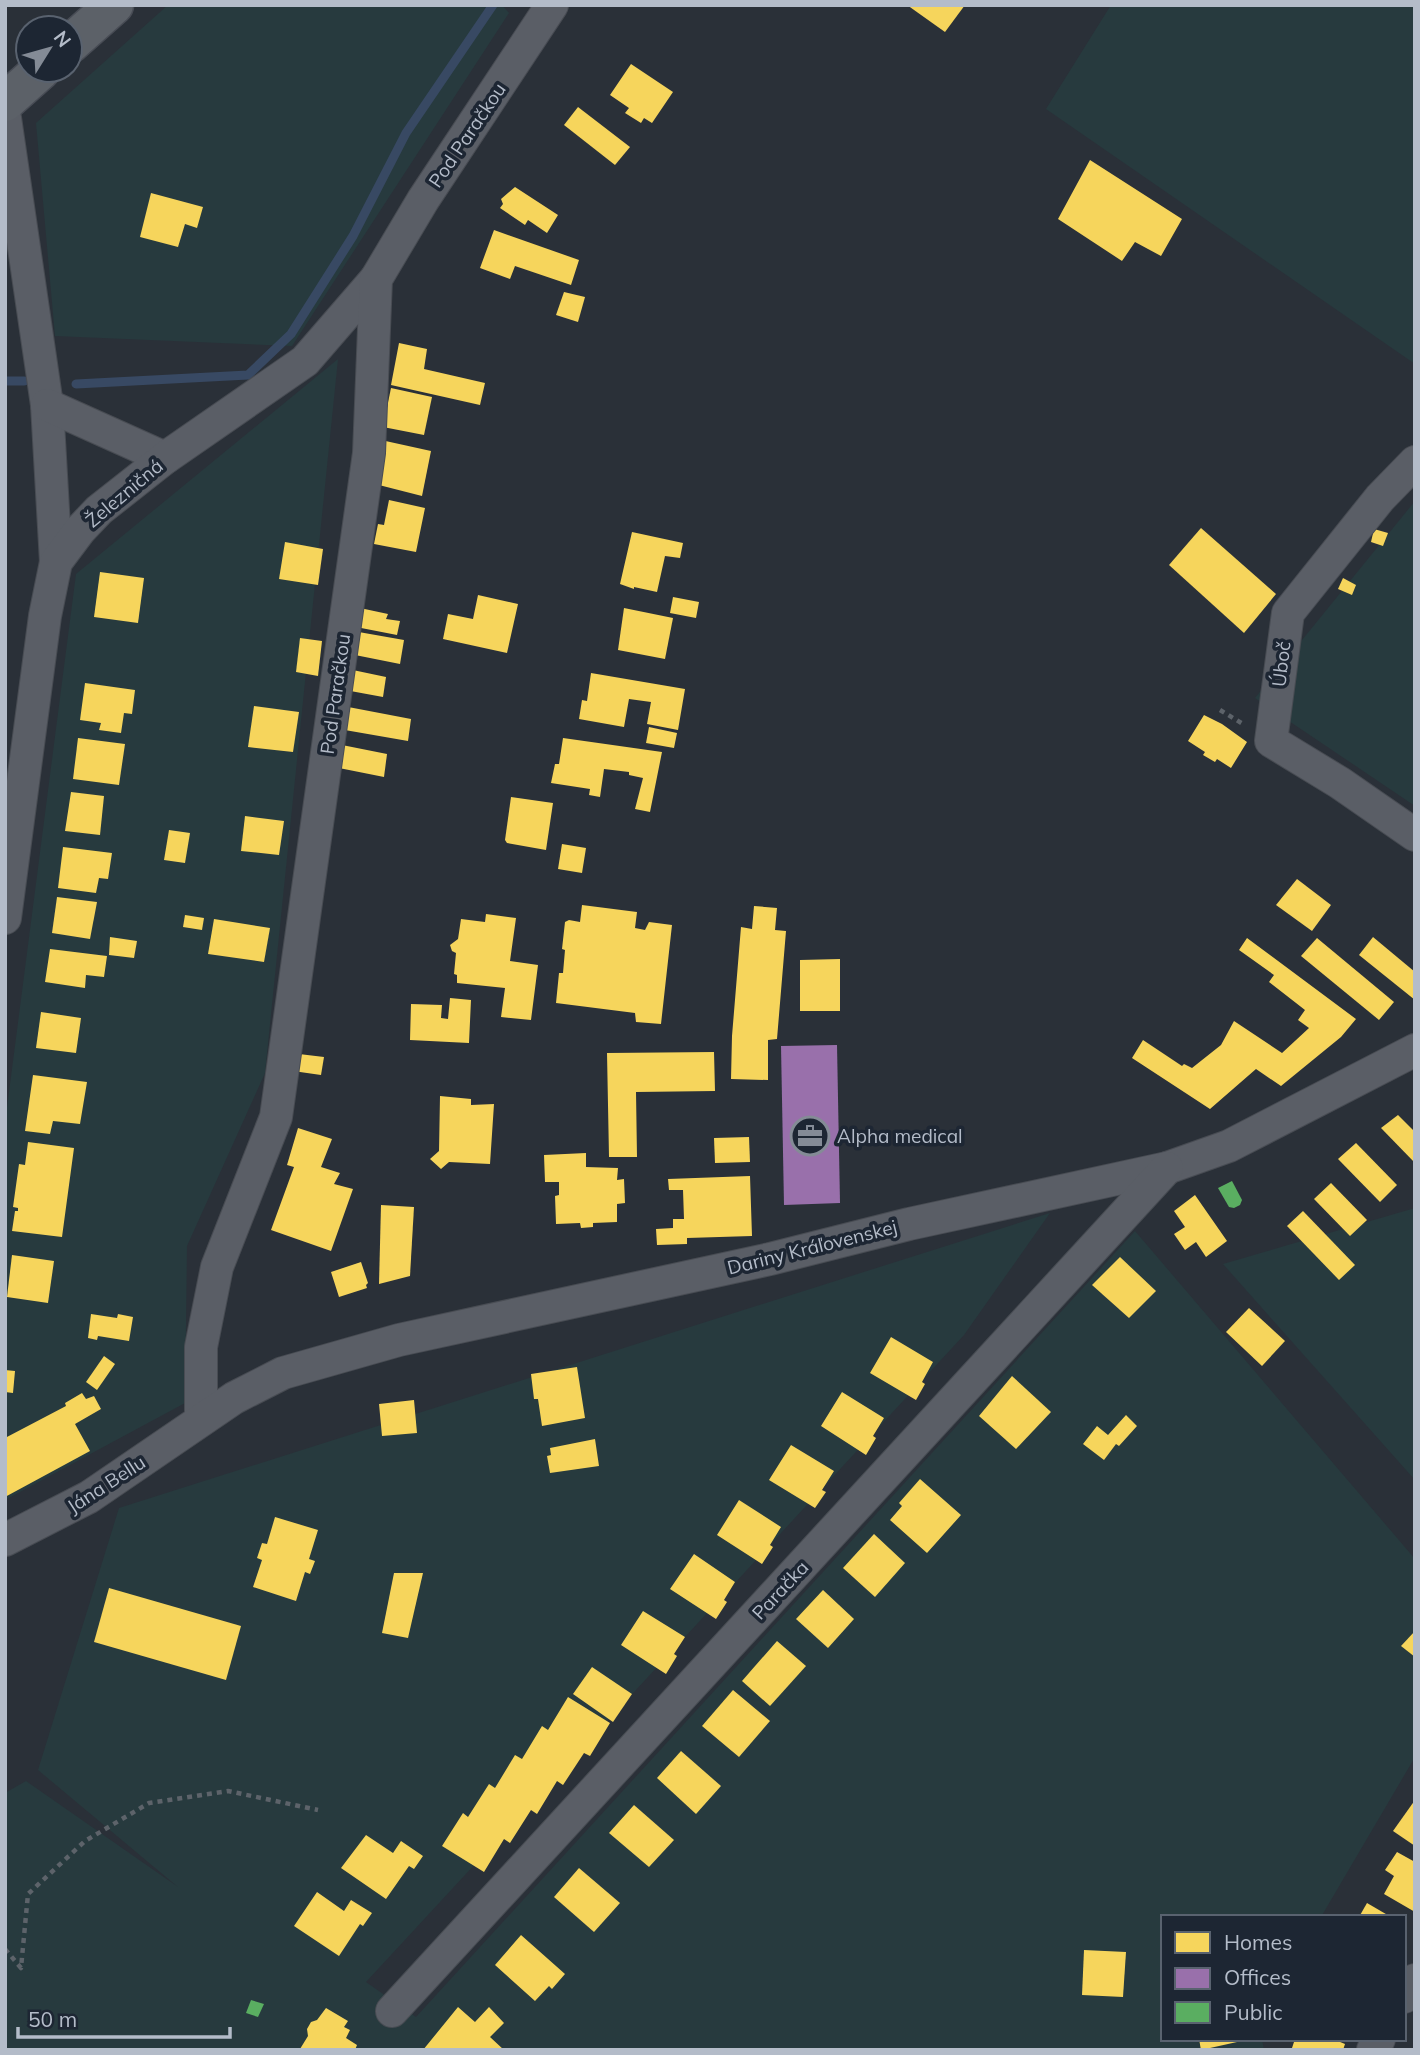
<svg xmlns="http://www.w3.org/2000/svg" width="1420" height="2055" font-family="Mulish,sans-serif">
<rect width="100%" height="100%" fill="#2a3038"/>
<g fill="#273a3e">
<polygon points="168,5 502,5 509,13 292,346 55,336 36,123"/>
<polygon points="1111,5 1415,5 1415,364 1046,109"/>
<polygon points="338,359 265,1073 187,1246 185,1403 5,1500 5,1123 76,574"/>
<polygon points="1415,501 1415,806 1255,698"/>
<polygon points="1415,1208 1415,1480 1223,1264"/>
<polygon points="1050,1213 964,1335 366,1982 416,2017 1135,1231 1415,1559 1415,1757 1321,1917 1163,1917 1163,2039 1262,2039 1264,2050 5,2050 5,1793 26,1781 178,1887 38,1770 119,1508"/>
</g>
<g fill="#f6d55c">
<polygon points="907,5 965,5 945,32"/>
<polygon points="631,64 673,92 652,123 644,118 641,123 625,113 629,108 610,95"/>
<polygon points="578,107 630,147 615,165 564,125"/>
<polygon points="1090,160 1182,219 1161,256 1135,242 1122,261 1058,219"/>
<polygon points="515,187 558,215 547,233 528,220 525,225 500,208 503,204 501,199"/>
<polygon points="151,193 203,207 197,228 185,224 178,247 140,237"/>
<polygon points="494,230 579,260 571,285 515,266 510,279 480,268"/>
<polygon points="564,292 585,297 578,322 556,315"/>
<polygon points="399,343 427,349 424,369 485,383 480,405 391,385"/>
<polygon points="391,388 432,397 424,435 383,427"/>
<polygon points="381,440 431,451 422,496 375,484"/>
<polygon points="389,500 425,508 416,552 374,544 378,524 384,525"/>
<polygon points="1201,528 1276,594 1244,633 1169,565"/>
<polygon points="1374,529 1388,533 1383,546 1371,542"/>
<polygon points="632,532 683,543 680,558 665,556 657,592 634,587 634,589 620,584"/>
<polygon points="285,542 323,549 318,585 279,579"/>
<polygon points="100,572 144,578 138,623 94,617"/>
<polygon points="1343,578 1356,585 1352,595 1338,589"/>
<polygon points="478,595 518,604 507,653 443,639 448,614 473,619"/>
<polygon points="673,597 699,602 696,618 670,613"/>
<polygon points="360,608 388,614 386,619 400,621 397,635 356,627"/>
<polygon points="624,608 673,618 665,659 618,650"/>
<polygon points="353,631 404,640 400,664 350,654"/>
<polygon points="300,638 322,641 318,676 296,672"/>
<polygon points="348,669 386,677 383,697 345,690"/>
<polygon points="591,673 685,689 678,730 647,724 651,702 629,699 624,727 579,719 582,700 587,701"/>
<polygon points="85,683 135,690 132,714 124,713 121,733 99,730 101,723 80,720"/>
<polygon points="254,706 299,712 293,752 248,747"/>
<polygon points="343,706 411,719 408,741 339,729"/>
<polygon points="1204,715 1222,724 1247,742 1231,768 1217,759 1215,762 1203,755 1205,752 1188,741"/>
<polygon points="649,727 677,733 674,748 646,743"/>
<polygon points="78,738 125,744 119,785 73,779"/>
<polygon points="563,738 662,752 650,812 635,809 643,778 629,775 629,772 604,769 600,797 589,795 590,789 551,783 555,764 559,764"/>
<polygon points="337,744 387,754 384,777 334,767"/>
<polygon points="71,792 104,796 100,835 65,831"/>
<polygon points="511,797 553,803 546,850 507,843 505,840"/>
<polygon points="245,816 284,821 279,855 241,851"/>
<polygon points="169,830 190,833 185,863 164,860"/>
<polygon points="562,844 586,848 582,873 558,869"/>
<polygon points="63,847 112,853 108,879 99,878 96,893 58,888"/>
<polygon points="1297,879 1331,905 1312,931 1276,905"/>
<polygon points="57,897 97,902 90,939 52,933"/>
<polygon points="582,905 637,912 635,928 645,930 649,922 672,925 661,1024 636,1022 635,1013 556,1003 559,973 563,973 565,950 562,949 565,922 569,920 580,922"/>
<polygon points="754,906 777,908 775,930 786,931 777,1039 768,1040 768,1080 731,1079 732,1036 741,927 752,929"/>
<polygon points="486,914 516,918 510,961 538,965 531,1020 501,1017 505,988 457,983 457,975 454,974 456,953 452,951 450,945 458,939 461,919 485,922"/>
<polygon points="185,915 204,918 202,930 183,927"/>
<polygon points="214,919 270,928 264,962 208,954"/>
<polygon points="110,937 137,941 134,958 109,955"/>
<polygon points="1373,937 1415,972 1415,1000 1359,955"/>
<polygon points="1247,938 1356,1019 1341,1037 1281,1086 1256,1069 1210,1109 1132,1058 1143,1040 1182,1066 1184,1064 1192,1068 1221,1045 1234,1021 1282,1053 1309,1028 1298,1020 1305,1010 1269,982 1274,975 1239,950"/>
<polygon points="1317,938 1394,1002 1379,1020 1301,956"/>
<polygon points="50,949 107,956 104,977 86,975 85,988 45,982"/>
<polygon points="840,959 840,1011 800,1011 800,960"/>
<polygon points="450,998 471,1000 469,1043 410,1040 411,1004 442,1005 441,1018 448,1019"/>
<polygon points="41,1012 81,1018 76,1053 36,1048"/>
<polygon points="714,1052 715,1091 636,1092 637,1157 609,1157 607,1053"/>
<polygon points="299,1054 324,1057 321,1075 293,1071"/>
<polygon points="33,1075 87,1082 80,1124 53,1121 50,1134 25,1131"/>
<polygon points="440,1096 471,1099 471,1105 494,1104 490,1164 449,1162 441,1169 430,1159 439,1151"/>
<polygon points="1398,1115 1415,1132 1415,1163 1381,1128"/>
<polygon points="298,1128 332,1139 321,1167 340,1173 334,1184 353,1189 331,1251 271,1230 294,1167 287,1165"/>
<polygon points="749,1137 750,1162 715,1163 714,1138"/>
<polygon points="28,1142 74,1148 62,1237 12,1231 15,1211 18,1211 18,1208 13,1207 19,1164 25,1165"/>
<polygon points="1356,1143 1397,1185 1380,1202 1338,1159"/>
<polygon points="586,1153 586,1167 618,1168 617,1180 624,1179 625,1203 617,1204 617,1222 593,1223 593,1227 581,1228 580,1223 556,1224 555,1196 559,1195 559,1182 545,1182 544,1155"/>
<polygon points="750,1176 752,1236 687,1238 687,1244 657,1245 656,1229 673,1228 673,1219 684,1219 683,1190 669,1190 668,1179"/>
<polygon points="1331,1183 1367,1220 1350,1236 1314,1199"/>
<polygon points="1195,1195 1227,1241 1206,1257 1196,1242 1185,1250 1174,1234 1185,1227 1174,1211"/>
<polygon points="381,1205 414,1207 410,1276 379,1284"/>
<polygon points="1303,1211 1355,1265 1339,1280 1287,1226"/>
<polygon points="12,1255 54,1261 48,1303 7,1297"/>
<polygon points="1120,1257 1156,1291 1129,1318 1092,1285"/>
<polygon points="361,1262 368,1283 366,1285 367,1288 339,1297 331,1272"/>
<polygon points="1249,1308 1285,1341 1262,1366 1226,1332"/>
<polygon points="91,1314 117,1318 118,1314 133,1317 129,1341 98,1336 97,1340 88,1338"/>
<polygon points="891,1337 933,1362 922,1382 925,1384 916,1400 870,1373"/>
<polygon points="104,1356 115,1364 97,1390 86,1382"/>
<polygon points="577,1367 585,1418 542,1426 538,1399 534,1399 531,1374"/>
<polygon points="5,1370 15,1371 13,1393 5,1392"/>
<polygon points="1012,1376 1051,1412 1016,1449 979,1416"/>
<polygon points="842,1392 884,1418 873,1436 876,1438 866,1455 821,1426"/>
<polygon points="82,1393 86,1399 94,1396 101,1409 75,1424 90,1451 5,1497 5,1438 66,1406 65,1403"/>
<polygon points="414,1400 417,1433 382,1436 379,1404"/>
<polygon points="1126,1415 1137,1426 1119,1446 1116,1444 1104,1460 1083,1444 1097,1426 1108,1435"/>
<polygon points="595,1439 599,1466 550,1473 547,1456 551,1455 550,1448"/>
<polygon points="791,1445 834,1471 822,1490 826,1492 815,1508 769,1480"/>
<polygon points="920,1479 961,1515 927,1553 890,1520 902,1506 899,1503"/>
<polygon points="739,1500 781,1527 770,1545 773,1547 762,1564 717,1535"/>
<polygon points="275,1517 318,1530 309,1559 315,1561 310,1574 305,1572 296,1601 253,1587 262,1560 257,1558 262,1543 267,1544"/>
<polygon points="874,1534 905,1563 875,1597 843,1568"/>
<polygon points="694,1554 735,1582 724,1600 727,1602 716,1619 670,1589"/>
<polygon points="394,1573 423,1573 408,1638 382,1633"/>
<polygon points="109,1588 241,1626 226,1680 94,1642"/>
<polygon points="823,1590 854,1619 828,1648 796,1619"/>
<polygon points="643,1611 685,1637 674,1654 677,1656 666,1674 621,1645"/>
<polygon points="1415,1631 1415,1657 1401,1646"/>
<polygon points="777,1641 806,1666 770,1706 742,1681"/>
<polygon points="592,1667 632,1694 613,1722 573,1694"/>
<polygon points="733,1690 770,1721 739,1757 702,1726"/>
<polygon points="568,1697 610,1723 590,1756 584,1753 563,1785 557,1781 537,1814 531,1810 510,1843 504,1839 484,1872 442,1846 463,1813 468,1817 489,1784 495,1788 515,1755 522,1759 542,1726 548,1730"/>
<polygon points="681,1751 721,1786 696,1814 657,1778"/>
<polygon points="1415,1800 1415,1846 1393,1831"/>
<polygon points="634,1805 674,1840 649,1867 609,1833"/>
<polygon points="366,1835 393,1853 401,1841 423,1856 414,1869 409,1866 386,1899 341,1868"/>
<polygon points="1397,1852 1415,1862 1415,1912 1384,1894 1394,1876 1385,1870"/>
<polygon points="579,1868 620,1903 594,1932 554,1897"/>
<polygon points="317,1892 344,1911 351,1900 372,1913 363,1926 360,1924 339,1956 294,1926"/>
<polygon points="1367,1903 1391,1917 1359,1917"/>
<polygon points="521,1935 565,1974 552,1989 549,1986 535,2001 495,1965"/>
<polygon points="1084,1950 1126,1952 1123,1997 1082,1995"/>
<polygon points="458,2007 475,2022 489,2007 504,2023 490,2037 504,2050 423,2050"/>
<polygon points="326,2008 348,2021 344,2027 350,2030 346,2038 357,2045 355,2050 300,2049 308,2036 307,2029 311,2022 317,2020"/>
<polygon points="1199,2039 1237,2039 1237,2042 1201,2050"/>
<polygon points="1295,2039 1333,2039 1345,2044 1343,2050 1297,2050 1292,2048"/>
</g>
<polygon fill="#9970ab" points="837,1045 840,1203 784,1205 781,1046"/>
<g fill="#5aae61">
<polygon points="1232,1181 1242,1200 1240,1205 1234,1208 1229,1207 1218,1188"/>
<polygon points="251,2000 264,2004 258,2017 246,2013"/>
</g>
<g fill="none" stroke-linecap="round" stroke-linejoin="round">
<g stroke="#384963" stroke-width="9">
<polyline points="5,381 24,381"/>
<polyline points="76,384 248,375 291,334 353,236 406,133 493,5"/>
</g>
<defs>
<g id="minor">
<polyline points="5,118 47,405 56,562"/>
<polyline points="47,405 165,458"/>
<polyline points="1415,462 1380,498 1288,613 1271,741 1340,783 1415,835"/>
<polyline points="5,918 45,616 56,562 80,530 99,510 165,458 305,361 376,279"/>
<polyline points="201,1420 201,1347 217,1267 276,1117 369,453 376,279 423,200 552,5"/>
<polyline points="5,1540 89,1497 234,1398 283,1373 399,1340 770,1259 909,1224 1167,1168 1229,1146 1415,1050"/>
<polyline points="1404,1997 1415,1980"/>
<polyline points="392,2011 1167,1168"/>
<polyline points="1373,2050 1379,2039"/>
</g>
<g id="major">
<polyline points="70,44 114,5"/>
<polyline points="5,102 41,70"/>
</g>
</defs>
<use href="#minor" stroke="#484c53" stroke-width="34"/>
<use href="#major" stroke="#484c55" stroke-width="41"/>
<g stroke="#5d636a" stroke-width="4.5" stroke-dasharray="5 5" stroke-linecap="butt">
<polyline points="1220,710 1243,724"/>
<polyline points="5,1949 21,1968 28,1894 85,1841 149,1803 228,1791 318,1810"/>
</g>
<use href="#minor" stroke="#5a5e66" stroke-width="32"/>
<use href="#major" stroke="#5c6168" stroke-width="38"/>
</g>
<defs>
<symbol id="office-ring" viewBox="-11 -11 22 22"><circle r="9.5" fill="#1d2633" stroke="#848b96" stroke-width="1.5"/><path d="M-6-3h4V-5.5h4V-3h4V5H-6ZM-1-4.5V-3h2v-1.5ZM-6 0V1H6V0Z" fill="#848b96"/></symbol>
</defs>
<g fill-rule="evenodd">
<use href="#office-ring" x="788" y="1114" width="44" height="44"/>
</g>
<g text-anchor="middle" stroke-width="7" stroke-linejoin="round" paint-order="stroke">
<g font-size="19" fill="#b4bcc9" stroke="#1d2633">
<text transform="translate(467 135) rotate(-56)" y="7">Pod Paračkou</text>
<text transform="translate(124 493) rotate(-40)" y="7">Železničná</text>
<text transform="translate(1281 664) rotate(-83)" y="7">Úboč</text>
<text transform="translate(335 694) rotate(-82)" y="7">Pod Paračkou</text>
<text transform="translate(812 1247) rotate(-14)" y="7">Dariny Kráľovenskej</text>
<text transform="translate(106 1484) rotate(-33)" y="7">Jána Bellu</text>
<text transform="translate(780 1590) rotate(-47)" y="7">Paračka</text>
</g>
<g font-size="19" fill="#b4bcc9" stroke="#1d2633" text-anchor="start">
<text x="837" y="1143">Alpha medical</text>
</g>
</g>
<rect width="1420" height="2055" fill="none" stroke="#b4bcc9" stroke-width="14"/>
<rect x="1161" y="1915" width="245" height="126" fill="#1d2633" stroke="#59626f" stroke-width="2"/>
<rect x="1175" y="1932" width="35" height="21" fill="#f6d55c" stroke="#59626f" stroke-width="2"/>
<text x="1224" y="1950" font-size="21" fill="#b4bcc9">Homes</text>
<rect x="1175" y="1968" width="35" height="21" fill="#9970ab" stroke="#59626f" stroke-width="2"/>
<text x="1224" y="1985" font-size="21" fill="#b4bcc9">Offices</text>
<rect x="1175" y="2002" width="35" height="21" fill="#5aae61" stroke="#59626f" stroke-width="2"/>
<text x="1224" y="2020" font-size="21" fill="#b4bcc9">Public</text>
<g transform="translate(49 49) rotate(53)"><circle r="33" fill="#1d2633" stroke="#59626f" stroke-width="2"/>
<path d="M0-5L12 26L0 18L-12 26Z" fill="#848b96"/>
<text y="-10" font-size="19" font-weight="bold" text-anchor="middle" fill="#b4bcc9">N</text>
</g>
<path d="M18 2027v10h212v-10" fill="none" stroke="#b4bcc9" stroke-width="3.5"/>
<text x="28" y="2027" font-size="21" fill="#b4bcc9" stroke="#1d2633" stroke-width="5" paint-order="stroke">50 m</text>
</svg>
